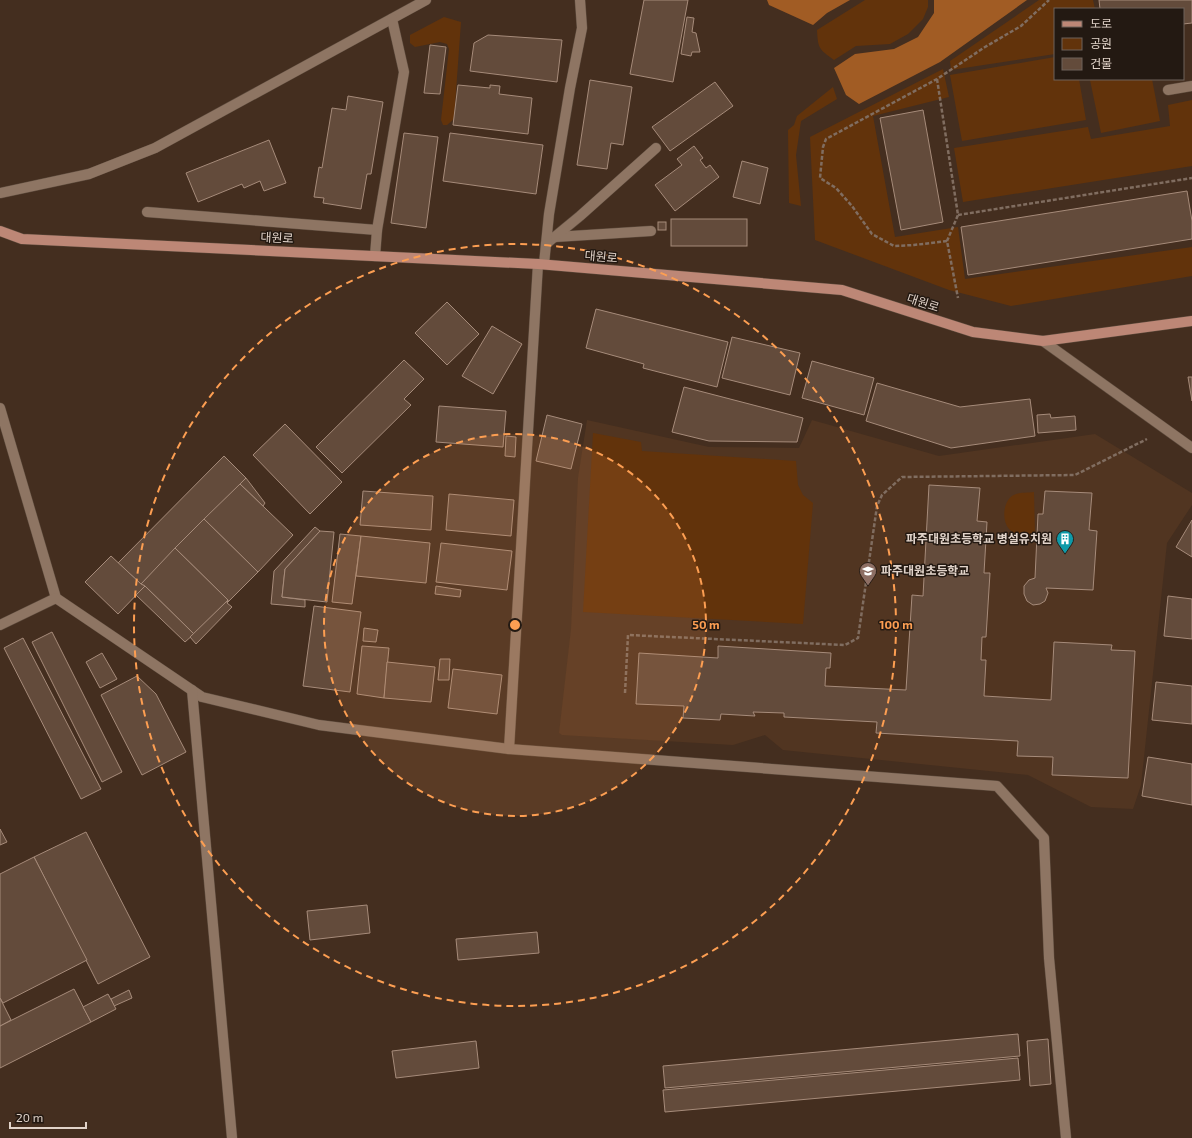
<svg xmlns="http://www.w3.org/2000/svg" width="1192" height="1138" font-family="'Exo 2','Noto Sans KR',sans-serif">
<rect width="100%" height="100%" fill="#442e1f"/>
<polygon fill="#513521" points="587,420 709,447 799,448 812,420 939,456 1095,434 1192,493 1192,505 1167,543 1141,785 1133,809 1091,807 1028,775 783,750 765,735 733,745 562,735 559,733 571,629 578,478"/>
<g fill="#62330b">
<path d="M 865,0 L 928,0 L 928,7 L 923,19 L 908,34 L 890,44 L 856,46 L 834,60 C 819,49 818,49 817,30 Z"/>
<polygon points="1039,0 1093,0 1095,9 1055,9 1055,54 951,70 950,61"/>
<polygon points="444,17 461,22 454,119 447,125 443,125 441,120 449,49 447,44 440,42 415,47 410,43 410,35"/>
<polygon points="1055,57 1055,79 1079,79 1086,120 962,141 950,75"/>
<polygon points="943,69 949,97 873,116 895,237 958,227 965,279 1192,247 1192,276 1011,306 949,290 815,240 810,137"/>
<polygon points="1097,79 1152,79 1160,121 1101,133 1090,80"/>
<polygon points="833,87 837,99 801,121 796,155 801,206 789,203 788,130 794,125 797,116"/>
<polygon points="1192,100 1192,166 963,202 954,148 1088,127 1091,139 1170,126 1168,105"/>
<polygon points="593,433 641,442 642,451 796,461 798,485 803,495 813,503 803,624 583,612"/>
<path d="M 1034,492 L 1035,538 C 1026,537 1016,536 1009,529 C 1001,520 1003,498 1016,494 C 1021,492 1029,493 1034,492 Z"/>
</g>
<g fill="#a15c24">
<polygon points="767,0 850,0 827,13 813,25 769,5"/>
<polygon points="934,0 1027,0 940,62 859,104 846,95 834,68 855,54 894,49 918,37 934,13"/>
</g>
<g fill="#634b3b" stroke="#a68b7a">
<polygon points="644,0 688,0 673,82 630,74"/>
<polygon points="1099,0 1192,0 1192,23 1183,24 1183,9 1100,9"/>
<polygon points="687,17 694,18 692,32 696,33 700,52 692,52 691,56 681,54"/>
<polygon points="488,35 562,40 557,82 470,71 474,43"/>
<polygon points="430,45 446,47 440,94 424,93"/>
<polygon points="590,80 632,87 623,145 611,143 607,169 577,165"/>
<polygon points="715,82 733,106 670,151 652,127"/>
<polygon points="458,85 490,88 490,85 500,86 499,94 532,98 528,134 453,125"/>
<polygon points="348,96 383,102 371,174 367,174 361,209 323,203 324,198 314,197 319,167 322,168 332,108 346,110"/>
<polygon points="923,110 943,222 901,230 880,118"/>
<polygon points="404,133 438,137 426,228 391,223"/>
<polygon points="450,133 543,145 536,194 443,181"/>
<polygon points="269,140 286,183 264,191 260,181 244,188 242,184 198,202 186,173"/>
<polygon points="694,146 703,158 700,160 706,168 710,165 719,177 675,211 655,185 682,165 677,159"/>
<polygon points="742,161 768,168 760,204 733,197"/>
<polygon points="1187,191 1192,221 1192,239 968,275 961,227"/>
<rect x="671" y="219" width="76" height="27"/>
<rect x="658" y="222" width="8" height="8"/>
<polygon points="447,302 479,334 447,365 415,333"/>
<polygon points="596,309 728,342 717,387 643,368 644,364 586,348"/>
<polygon points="492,326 522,344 493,394 462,376"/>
<polygon points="732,337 800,353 790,395 722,378"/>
<polygon points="404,360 424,379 404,399 411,405 342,473 316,447"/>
<polygon points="812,361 874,378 864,415 802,398"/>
<polygon points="1188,377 1192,377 1192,401"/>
<polygon points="877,383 960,407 1030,399 1035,436 951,448 866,421"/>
<polygon points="684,387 803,418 797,442 709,441 672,432"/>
<polygon points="439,406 506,411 503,447 436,442"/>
<polygon points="1050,414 1051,418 1075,416 1076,430 1038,433 1037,415"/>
<polygon points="547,415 582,424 571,469 536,461"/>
<polygon points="285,424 342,482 310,514 253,455"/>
<polygon points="506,436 516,437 515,457 505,456"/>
<polygon points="224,456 246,478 141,584 118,563"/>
<polygon points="246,478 265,503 263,506 240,484"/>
<polygon points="240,484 293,535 258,572 204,519"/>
<polygon points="929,485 980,488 977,521 987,522 984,573 990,573 986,637 982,637 981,660 986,660 984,696 1051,700 1054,642 1112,645 1111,650 1135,651 1128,778 1052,775 1053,757 1017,756 1018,741 876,733 877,722 784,717 784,713 753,712 755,716 721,714 720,720 683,718 684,706 636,704 639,653 718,658 718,646 831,653 830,668 826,668 825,686 906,690 912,595 923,596"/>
<polygon points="363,491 433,496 431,530 360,525"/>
<polygon points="1045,491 1092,493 1089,530 1097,531 1093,590 1046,588 1048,593 1045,601 1040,604 1033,605 1027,601 1024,594 1024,586 1029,580 1035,578 1038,514 1043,514"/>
<polygon points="449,494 514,500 511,536 446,530"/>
<polygon points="204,519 258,572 227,603 228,600 175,548"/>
<polygon points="1192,520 1192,557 1176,547"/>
<polygon points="315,527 320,531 285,569 282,597 305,600 305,607 271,604 274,571"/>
<polygon points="320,531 334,532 327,602 282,597 285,569"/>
<polygon points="340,534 361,536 352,604 332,602"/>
<polygon points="361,536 430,543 426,583 356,576"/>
<polygon points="441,543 512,551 507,590 436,582"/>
<polygon points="175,548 228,600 194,634 145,586 141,584"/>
<polygon points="111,556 141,584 145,586 118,614 85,582"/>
<polygon points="145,586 194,634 185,642 136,595"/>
<polygon points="436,586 461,590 460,597 435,594"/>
<polygon points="1168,596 1192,599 1192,639 1164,636"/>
<polygon points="228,600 227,603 232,607 196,644 190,637"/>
<polygon points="314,606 361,612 350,692 303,686"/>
<polygon points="364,628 378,630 376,642 363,641"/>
<polygon points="52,632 122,772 102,782 32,642"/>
<polygon points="23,638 101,789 81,799 4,648"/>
<polygon points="362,646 389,648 384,698 357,694"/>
<polygon points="102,653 117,679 100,688 86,662"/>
<polygon points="440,659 450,659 449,680 438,680"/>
<polygon points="387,662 435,667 431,702 384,698"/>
<polygon points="453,669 502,675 497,714 448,708"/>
<polygon points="137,676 156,694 186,752 142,775 101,695"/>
<polygon points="1156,682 1192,686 1192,724 1152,720"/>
<polygon points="1148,757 1192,764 1192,805 1142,796"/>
<polygon points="0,829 7,842 0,845"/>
<polygon points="86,832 150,957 98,984 34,857"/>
<polygon points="34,857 87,960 3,1003 0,998 0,874"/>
<polygon points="367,905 370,933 310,940 307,911"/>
<polygon points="537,932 539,953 458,960 456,939"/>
<polygon points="74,989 91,1022 0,1068 0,1026"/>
<polygon points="129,990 132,998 114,1006 111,999"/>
<polygon points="108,994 116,1009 91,1022 83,1007"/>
<polygon points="0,998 11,1020 0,1026"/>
<polygon points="1018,1034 1020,1056 665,1088 663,1066"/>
<polygon points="1048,1039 1051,1084 1030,1086 1027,1041"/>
<polygon points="476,1041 479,1068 396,1078 392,1051"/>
<polygon points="1018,1058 1020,1080 665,1112 663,1090"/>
</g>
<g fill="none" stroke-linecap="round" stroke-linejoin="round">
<defs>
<g id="minor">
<polyline points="1168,90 1192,86"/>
<polyline points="0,193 89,174 155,148 426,0"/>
<polyline points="147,212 377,230"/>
<polyline points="555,237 651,231"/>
<polyline points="546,244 580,216 656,148"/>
<polyline points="375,256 377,230 404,72 392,19"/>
<polyline points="544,264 549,214 570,88 582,28 580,0"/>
<polyline points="1043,341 1192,448"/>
<polyline points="0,408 56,598 202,697 319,725 509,749 997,786 1044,838 1049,958 1066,1138"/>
<polyline points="0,625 56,598"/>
<polyline points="192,690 232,1138"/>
<polyline points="509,749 538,264"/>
</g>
<polyline id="major" points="0,231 22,239 538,264 842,290 973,332 1043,341 1192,321"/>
</defs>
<use href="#minor" stroke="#5d4b3d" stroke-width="11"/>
<use href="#major" stroke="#5d4b3d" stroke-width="11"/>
<g stroke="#806d60" stroke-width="2.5" stroke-dasharray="4 2" stroke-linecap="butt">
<polyline points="937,79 958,215 947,241 958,298"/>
<polyline points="958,215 1192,178"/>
<polyline points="947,241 914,245 894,246 872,234 852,206 836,188 820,178 823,147 826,139 937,79 985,47 1021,26 1049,0"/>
<polyline points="625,693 628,635 845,645 858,638 877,506 882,495 902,477 1075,475 1147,439"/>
</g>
<use href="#minor" stroke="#8e7563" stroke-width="10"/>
<use href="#major" stroke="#bd8776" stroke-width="10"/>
</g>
<circle cx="515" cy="625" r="191" fill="#fc9e52" fill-opacity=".12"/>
<g fill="none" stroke="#fc9e52" stroke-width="2" stroke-dasharray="7 5">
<circle cx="515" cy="625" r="191"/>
<circle cx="515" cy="625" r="381"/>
</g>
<defs>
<symbol id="building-pin" viewBox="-11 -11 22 30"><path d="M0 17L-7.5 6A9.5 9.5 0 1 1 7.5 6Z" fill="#0f9aa8" stroke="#231912"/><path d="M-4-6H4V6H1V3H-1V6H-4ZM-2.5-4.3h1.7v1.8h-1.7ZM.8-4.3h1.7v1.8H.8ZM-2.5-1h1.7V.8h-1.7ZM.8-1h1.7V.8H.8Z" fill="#fff"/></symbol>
<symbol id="school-pin" viewBox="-11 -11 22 30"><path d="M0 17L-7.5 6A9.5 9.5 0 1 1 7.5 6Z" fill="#8d6e63" stroke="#231912"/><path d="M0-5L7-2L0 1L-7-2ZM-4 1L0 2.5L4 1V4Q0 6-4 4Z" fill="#fff"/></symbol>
</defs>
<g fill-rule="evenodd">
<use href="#building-pin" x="1055" y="529" width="20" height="27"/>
<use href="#school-pin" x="858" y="561" width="20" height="27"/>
</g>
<g text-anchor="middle" stroke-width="3" stroke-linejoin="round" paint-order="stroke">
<g font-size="12" fill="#e1d3c9" stroke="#231912">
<text transform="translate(277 238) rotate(3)" y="4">대원로</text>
<text transform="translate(601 257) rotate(5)" y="4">대원로</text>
<text transform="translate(923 303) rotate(18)" y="4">대원로</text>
</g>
<g font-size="12" font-weight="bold" fill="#e1d3c9" stroke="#231912" text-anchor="end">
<text x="1052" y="543">파주대원초등학교 병설유치원</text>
<text x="881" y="575" text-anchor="start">파주대원초등학교</text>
</g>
</g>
<circle cx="515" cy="625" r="6" fill="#fc9e52" stroke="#231912" stroke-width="2"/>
<g font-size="12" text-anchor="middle" font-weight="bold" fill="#fc9e52" stroke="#231912" stroke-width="3" stroke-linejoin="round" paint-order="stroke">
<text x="706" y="629">50 m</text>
<text x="896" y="629">100 m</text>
</g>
<rect x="1054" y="8" width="130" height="72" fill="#231912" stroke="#6f635b"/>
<rect x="1062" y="21" width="20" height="6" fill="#bd8776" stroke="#6f635b"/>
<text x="1090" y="28" font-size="12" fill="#e1d3c9">도로</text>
<rect x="1062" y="38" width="20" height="12" fill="#62330b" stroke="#6f635b"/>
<text x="1090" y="48" font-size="12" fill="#e1d3c9">공원</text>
<rect x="1062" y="58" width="20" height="12" fill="#634b3b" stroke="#6f635b"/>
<text x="1090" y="68" font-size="12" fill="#e1d3c9">건물</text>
<path d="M10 1122v6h76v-6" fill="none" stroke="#e1d3c9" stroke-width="2"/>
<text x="16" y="1122" font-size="12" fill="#e1d3c9" stroke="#231912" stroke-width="3" paint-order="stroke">20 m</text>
</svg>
